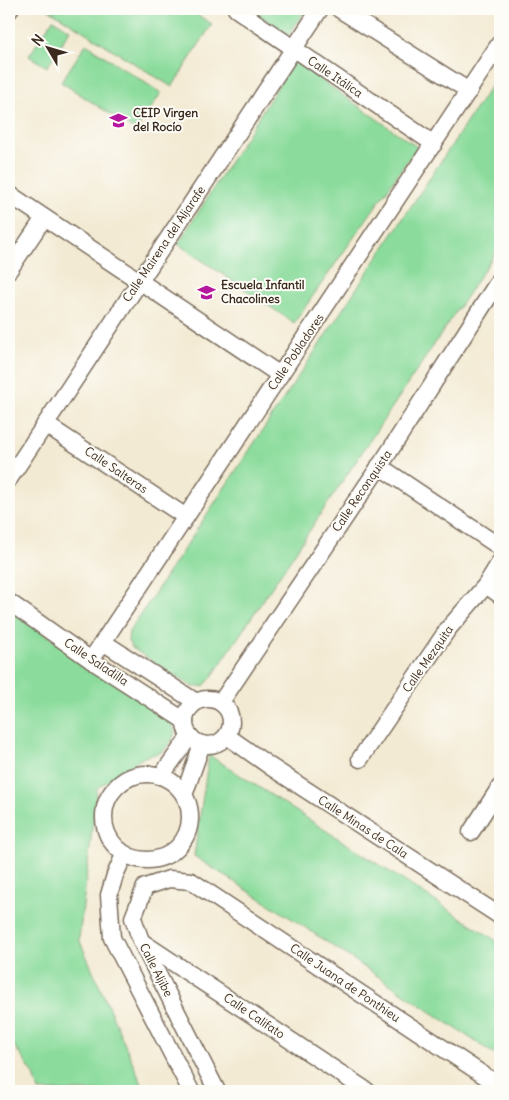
<svg xmlns="http://www.w3.org/2000/svg" width="509" height="1100" font-family="Delius,sans-serif">
<rect width="100%" height="100%" fill="#fdfcf7"/>
<filter id="ink" filterUnits="userSpaceOnUse"><feTurbulence type="fractalNoise" baseFrequency=".02" numOctaves="2"/><feDisplacementMap in="SourceGraphic" scale="10" xChannelSelector="R" yChannelSelector="G"/><feConvolveMatrix kernelMatrix="1 2 1 2 8 2 1 2 1" color-interpolation-filters="sRGB"/></filter>
<filter id="wash" filterUnits="userSpaceOnUse"><feTurbulence type="fractalNoise" baseFrequency=".0096" numOctaves="4" result="noise"/><feDisplacementMap in="SourceGraphic" scale="20" xChannelSelector="R" yChannelSelector="G"/><feGaussianBlur stdDeviation="1.12" result="paint"/><feColorMatrix in="noise" values="0 0 0 0 0 0 0 0 0 0 0 0 0 0 0 0 0 1.4 0 .05"/><feComposite in="paint" operator="in"/></filter>
<g filter="url(#wash)">
<rect width="100%" height="100%" fill="#f3ead3"/>
<g fill="#8bdc9c" stroke="#63835d">
<polygon points="48,9 188,9 212,24 172,87"/>
<polygon points="250,9 307,9 288,35"/>
<polygon points="53,19 70,30 47,67 29,56"/>
<polygon points="86,44 161,93 136,131 61,82"/>
<polygon points="294,61 417,147 294,323 178,244"/>
<polygon points="500,72 500,246 211,678 204,686 193,687 132,648 128,641 129,632"/>
<polygon points="9,609 82,659 173,724 175,733 172,741 162,752 144,757 97,788 79,939 145,1091 39,1091 34,1075 9,1038"/>
<polygon points="209,755 500,943 500,1058 300,924 194,856"/>
</g>
</g>
<g filter="url(#ink)">
<g fill="none" stroke-linecap="round" stroke-linejoin="round">
<defs>
<g id="minor">
<polyline points="236,9 434,144"/>
<polyline points="339,9 469,91"/>
<polyline points="9,11 10,9"/>
<polyline points="9,194 280,375"/>
<polyline points="9,270 44,218"/>
<polyline points="45,424 186,517"/>
<polyline points="379,466 500,547"/>
<polyline points="9,479 320,9"/>
<polyline points="486,585 500,595"/>
<polyline points="9,602 91,660 185,721"/>
<polyline points="103,642 196,702"/>
<polyline points="91,660 500,43"/>
<circle cx="208" cy="722" r="23"/>
<polyline points="221,702 389,452 500,279"/>
<polyline points="227,736 271,767 500,916"/>
<polyline points="360,759 448,629 486,585 500,562"/>
<circle cx="147" cy="817" r="43"/>
<polyline points="161,776 190,736"/>
<polyline points="184,795 202,744"/>
<polyline points="471,832 500,787"/>
<polyline points="124,855 115,875 109,895 112,938 191,1091"/>
<polyline points="142,942 367,1091"/>
<polyline points="217,1091 141,941 133,918 145,887 169,879 191,881 500,1086"/>
</g>
</defs>
<use href="#minor" stroke="#7b6d5d" stroke-width="19"/>
<use href="#minor" stroke="#fff" stroke-width="16"/>
</g>
</g>
<defs>
<symbol id="school-bare" viewBox="-9 -9 18 18"><path d="M0-5L7-2L0 1L-7-2ZM-4 1L0 2.5L4 1V4Q0 6-4 4Z" fill="#b5179e" stroke="#fdfcf7" stroke-width="2.5" paint-order="stroke"/></symbol>
</defs>
<g fill-rule="evenodd">
<use href="#school-bare" x="106" y="108" width="25" height="25"/>
<use href="#school-bare" x="194" y="280" width="25" height="25"/>
</g>
<g text-anchor="middle" stroke-width="4" stroke-linejoin="round" paint-order="stroke">
<g font-size="12" fill="#3b2a1e" stroke="#fdfcf7">
<text transform="translate(335 77) rotate(34)" y="4">Calle Itálica</text>
<text transform="translate(164 244) rotate(-56)" y="4">Calle Mairena del Aljarafe</text>
<text transform="translate(296 352) rotate(-56)" y="4">Calle Pobladores</text>
<text transform="translate(116 470) rotate(34)" y="4">Calle Salteras</text>
<text transform="translate(362 491) rotate(-56)" y="4">Calle Reconquista</text>
<text transform="translate(428 659) rotate(-55)" y="4">Calle Mezquita</text>
<text transform="translate(96 662) rotate(34)" y="4">Calle Saladilla</text>
<text transform="translate(363 827) rotate(33)" y="4">Calle Minas de Cala</text>
<text transform="translate(156 970) rotate(63)" y="4">Calle Aljibe</text>
<text transform="translate(345 983) rotate(34)" y="4">Calle Juana de Ponthieu</text>
<text transform="translate(254 1016) rotate(34)" y="4">Calle Califato</text>
</g>
<g font-size="12" font-weight="bold" fill="#3b2a1e" stroke="#fdfcf7" text-anchor="start">
<text x="133" y="117">CEIP Virgen<tspan x="133" dy="14">del Rocío</tspan></text>
<text x="221" y="289">Escuela Infantil<tspan x="221" dy="14">Chacolines</tspan></text>
</g>
</g>
<rect width="509" height="1100" fill="none" stroke="#fdfcf7" stroke-width="30"/>
<g transform="translate(48 48) rotate(308)" stroke="#fdfcf7" stroke-width="4" paint-order="stroke">
<path d="M0-4L9 19L0 12L-9 19Z" fill="#3b2a1e"/>
<text y="-8" font-size="14" font-weight="bold" text-anchor="middle" fill="#3b2a1e">N</text>
</g>
</svg>
